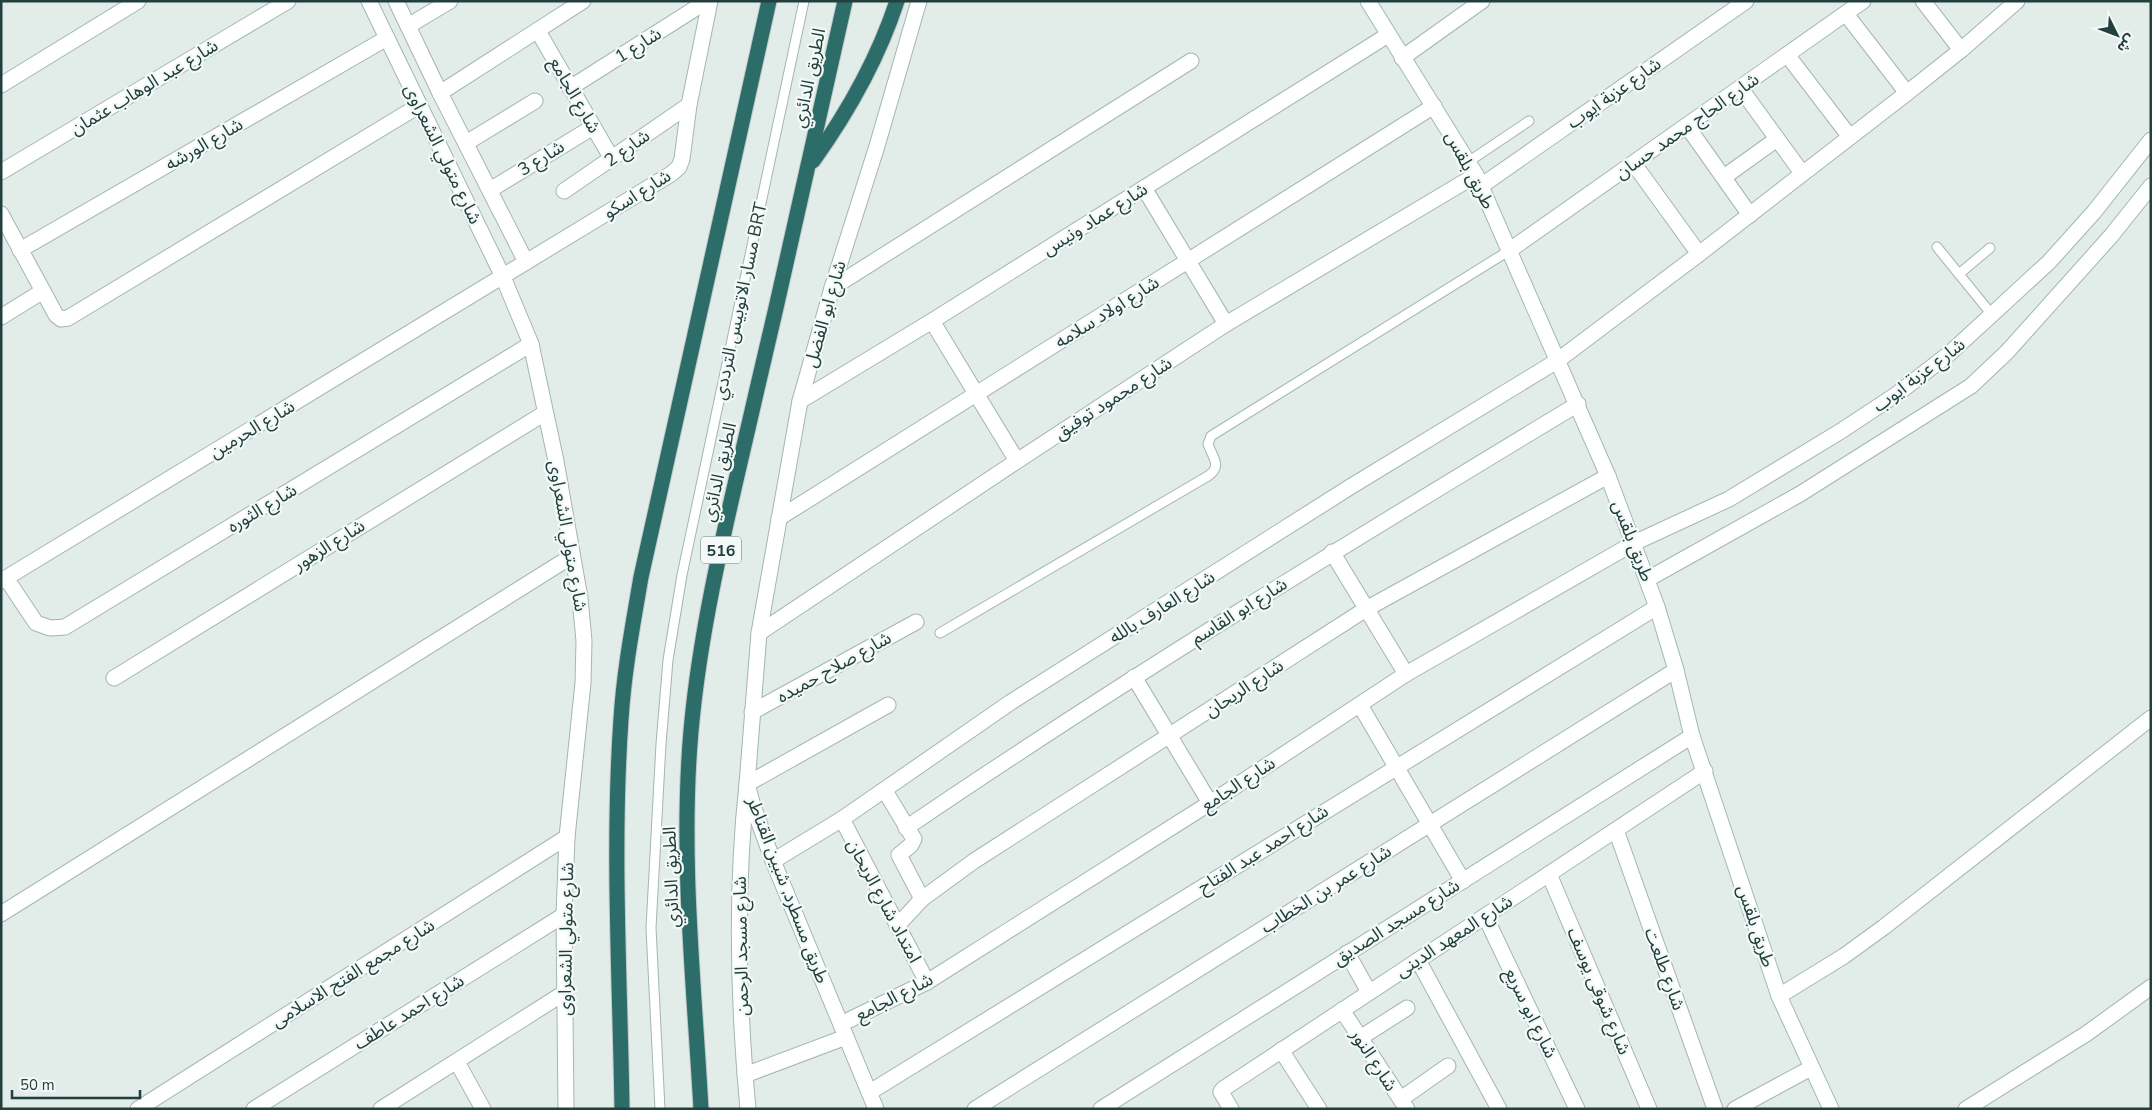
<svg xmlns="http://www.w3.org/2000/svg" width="2152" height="1110" font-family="'Nunito Sans','Noto Sans Arabic',sans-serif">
<rect width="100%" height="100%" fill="#e2edea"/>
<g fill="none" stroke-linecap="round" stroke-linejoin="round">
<defs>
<g id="service">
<polyline points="1468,162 1529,121"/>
<polyline points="1937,247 1993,316"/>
<polyline points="1959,274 1990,248"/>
<path d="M 940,633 L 1208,476 C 1223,466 1212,457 1208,444 L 1211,436 L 1510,250"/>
<polyline points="660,1109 651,928 661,744 668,660 682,575 804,1"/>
</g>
<g id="minor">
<polyline points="369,1 503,277 531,344 556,461 580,598 584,641 583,683 567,837 564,915 566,1109"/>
<polyline points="396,1 440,93 526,262"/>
<polyline points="1923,1 1961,50"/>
<polyline points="1846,14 1907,93"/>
<polyline points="408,26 450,1"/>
<polyline points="538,31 612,159"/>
<polyline points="1788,56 1850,137"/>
<polyline points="1402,58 1482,1"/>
<polyline points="1,85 138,1"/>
<polyline points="570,88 707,1"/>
<polyline points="1741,89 1802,173"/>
<polyline points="440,93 583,1"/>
<polyline points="1687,126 1750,215"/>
<polyline points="466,143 535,101"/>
<polyline points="1634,164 1699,254"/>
<polyline points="1,172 288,1"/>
<polyline points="1724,177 1777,139"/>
<polyline points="1481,186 1746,1"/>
<polyline points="1144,188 1226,324"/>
<polyline points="490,190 593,127"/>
<polyline points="564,191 689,105"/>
<polyline points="1,214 56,315 61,319 68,318 420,105"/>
<polyline points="20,250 387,38"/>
<polyline points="1510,250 1863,1"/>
<polyline points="832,288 1191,61"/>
<polyline points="1,317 43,291"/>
<polyline points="932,321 1017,461"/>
<polyline points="800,401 932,321 1388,35"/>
<polyline points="779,518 1434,106"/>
<polyline points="1332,552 1406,674"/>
<polyline points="6,578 36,623 50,628 65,627 531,344"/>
<polyline points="1648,579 1800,494 1971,386 2007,352 2111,236 2151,186"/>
<polyline points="1,581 671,174 679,167 682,159 689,105 710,1"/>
<polyline points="759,633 1017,461 1226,324 1476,175"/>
<polyline points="1134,677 1210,803"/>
<polyline points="114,678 545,413"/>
<polyline points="1360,705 1463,881"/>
<polyline points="752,712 916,622"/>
<polyline points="885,791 914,839 911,845 899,855 922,899"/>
<polyline points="842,819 927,982"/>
<path d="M 906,828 C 1125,679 1351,541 1578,404"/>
<polyline points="1616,830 1715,1109"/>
<polyline points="773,861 842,819 1011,702 1350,487 1557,361 1699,254 1907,93 1961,50 2017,1"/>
<polyline points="1549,874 1649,1109"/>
<polyline points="1,914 572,556"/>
<polyline points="1485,916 1577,1109"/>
<polyline points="897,926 922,899 974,861 1366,609 1608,476"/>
<polyline points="1347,953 1369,992"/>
<polyline points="1418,960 1499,1109"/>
<polyline points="1779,996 1844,956 1884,927 2151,718"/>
<polyline points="1342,1010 1407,1109"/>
<polyline points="841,1024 927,982 1210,803 1406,674 1634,543 1729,499 1841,431 1897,394 1950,353 2049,262 2094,212 2151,140"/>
<polyline points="1360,1038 1407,1008"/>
<polyline points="1281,1050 1319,1109"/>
<polyline points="457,1062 483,1109"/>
<polyline points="745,1075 846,1037"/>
<polyline points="870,1092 1657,607"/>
<polyline points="1401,1099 1448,1066"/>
<polyline points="138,1109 567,837"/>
<polyline points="254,1109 564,915"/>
<polyline points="381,1109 564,993"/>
<path d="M 748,1109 C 738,1001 735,892 747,784 L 888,705"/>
<polyline points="876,1109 773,861 753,806 747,784 759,633 800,401 832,288 877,146 919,1"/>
<polyline points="975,1109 1676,670"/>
<polyline points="1101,1109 1692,736"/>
<polyline points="1231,1109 1221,1092 1223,1089 1705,771"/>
<polyline points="1735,1109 1811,1068"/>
<polyline points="1966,1109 2086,1034 2151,987"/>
</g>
<polyline id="secondary" points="1368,1 1476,175 1608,476 1657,607 1676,670 1692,736 1779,996 1831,1109"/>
<g id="motorway">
<path d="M 813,161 C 848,112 878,59 897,1"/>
<path d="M 622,1109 C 620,979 612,849 621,719 C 624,671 633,624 641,577 L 769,1"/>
<path d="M 701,1109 C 694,983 680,856 691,731 C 701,618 730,508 755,398 C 786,266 816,134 845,1"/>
</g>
</defs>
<use href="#service" stroke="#a4b5b2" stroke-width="11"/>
<use href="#minor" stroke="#a4b5b2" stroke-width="17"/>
<use href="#secondary" stroke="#a0b9b4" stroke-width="17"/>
<use href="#motorway" stroke="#c1c9c8" stroke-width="17"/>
<use href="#service" stroke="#fff" stroke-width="9"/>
<use href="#minor" stroke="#fff" stroke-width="15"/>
<use href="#secondary" stroke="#fff" stroke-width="15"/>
<use href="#motorway" stroke="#2c6c69" stroke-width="15"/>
</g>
<g text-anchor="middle" stroke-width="4.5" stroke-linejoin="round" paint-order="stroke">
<rect fill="#f3f9f7" stroke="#607774" stroke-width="1" x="701" y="536.5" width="40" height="27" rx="4"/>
<g font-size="16" font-weight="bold" fill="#213f3c">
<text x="721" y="556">516</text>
</g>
<g font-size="18" fill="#213f3c" stroke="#f3f9f7">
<text transform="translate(638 45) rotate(-32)" y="6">شارع 1</text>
<text transform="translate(809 78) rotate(-78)" y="6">الطريق الدائري</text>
<text transform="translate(144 87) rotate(-31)" y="6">شارع عبد الوهاب عثمان</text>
<text transform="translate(1614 93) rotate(-35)" y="6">شارع عزبة ايوب</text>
<text transform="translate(575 95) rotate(60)" y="6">شارع الجامع</text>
<text transform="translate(1687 126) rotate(-35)" y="6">شارع الحاج محمد حسان</text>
<text transform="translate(204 144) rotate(-30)" y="6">شارع الورشه</text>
<text transform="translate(627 148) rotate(-35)" y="6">شارع 2</text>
<text transform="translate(443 154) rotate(64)" y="6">شارع متولي الشعراوى</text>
<text transform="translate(541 158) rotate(-32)" y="6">شارع 3</text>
<text transform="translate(1470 170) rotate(62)" y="6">طريق بلقس</text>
<text transform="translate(637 194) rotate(-32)" y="6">شارع اسكو</text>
<text transform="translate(1095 219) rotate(-32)" y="6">شارع عماد ونيس</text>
<text transform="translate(740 301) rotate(-78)" y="6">مسار الاتوبيس الترددي BRT</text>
<text transform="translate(1107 312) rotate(-32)" y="6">شارع اولاد سلامه</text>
<text transform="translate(825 314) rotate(-74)" y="6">شارع ابو الفضل</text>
<text transform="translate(1919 375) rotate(-37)" y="6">شارع عزبة ايوب</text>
<text transform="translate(1113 398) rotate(-33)" y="6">شارع محمود توفيق</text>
<text transform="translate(252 429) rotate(-31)" y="6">شارع الحرمين</text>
<text transform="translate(719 472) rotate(-77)" y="6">الطريق الدائري</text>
<text transform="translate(262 508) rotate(-31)" y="6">شارع الثوره</text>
<text transform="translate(568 536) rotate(80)" y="6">شارع متولي الشعراوى</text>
<text transform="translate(1633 541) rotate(69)" y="6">طريق بلقس</text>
<text transform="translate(329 545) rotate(-32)" y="6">شارع الزهور</text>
<text transform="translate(1162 607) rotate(-32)" y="6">شارع العارف بالله</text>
<text transform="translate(1239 611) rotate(-32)" y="6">شارع ابو القاسم</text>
<text transform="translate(834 667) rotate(-29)" y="6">شارع صلاح حميده</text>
<text transform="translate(1244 688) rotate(-33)" y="6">شارع الريحان</text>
<text transform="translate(1238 784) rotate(-33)" y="6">شارع الجامع</text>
<text transform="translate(1263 849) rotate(-32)" y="6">شارع احمد عبد الفتاح</text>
<text transform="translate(671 877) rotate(-92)" y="6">الطريق الدائري</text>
<text transform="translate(1326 889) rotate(-32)" y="6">شارع عمر بن الخطاب</text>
<text transform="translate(788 890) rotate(69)" y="6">طريق مسطرد, شبين القناطر</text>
<text transform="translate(884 901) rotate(62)" y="6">امتداد شارع الريحان</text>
<text transform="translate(1396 922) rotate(-32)" y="6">شارع مسجد الصديق</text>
<text transform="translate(1756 926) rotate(72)" y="6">طريق بلقس</text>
<text transform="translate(1454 936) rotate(-33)" y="6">شارع المعهد الدينى</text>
<text transform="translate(566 939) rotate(-89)" y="6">شارع متولي الشعراوى</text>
<text transform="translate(741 946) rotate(-91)" y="6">شارع مسجد الرحمن</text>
<text transform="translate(1665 969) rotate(70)" y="6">شارع طلعت</text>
<text transform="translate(353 973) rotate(-32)" y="6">شارع مجمع الفتح الاسلامى</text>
<text transform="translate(1599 991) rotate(67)" y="6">شارع شوقى يوسف</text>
<text transform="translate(894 997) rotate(-27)" y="6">شارع الجامع</text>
<text transform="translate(409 1012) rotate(-32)" y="6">شارع احمد عاطف</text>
<text transform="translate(1531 1013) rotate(64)" y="6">شارع ابو سريع</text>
<text transform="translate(1374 1060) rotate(57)" y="6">شارع النور</text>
</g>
</g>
<rect width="2152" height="1110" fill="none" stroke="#213f3c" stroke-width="5"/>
<g transform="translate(2117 35) rotate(132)" stroke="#f3f9f7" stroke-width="4" paint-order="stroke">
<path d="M0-4L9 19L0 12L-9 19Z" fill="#213f3c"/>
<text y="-8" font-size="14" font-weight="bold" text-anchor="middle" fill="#213f3c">ش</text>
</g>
<path d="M12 1090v8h128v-8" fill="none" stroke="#213f3c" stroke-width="2.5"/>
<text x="20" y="1090" font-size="15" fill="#213f3c" stroke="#f3f9f7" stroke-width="4" paint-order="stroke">50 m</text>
</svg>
